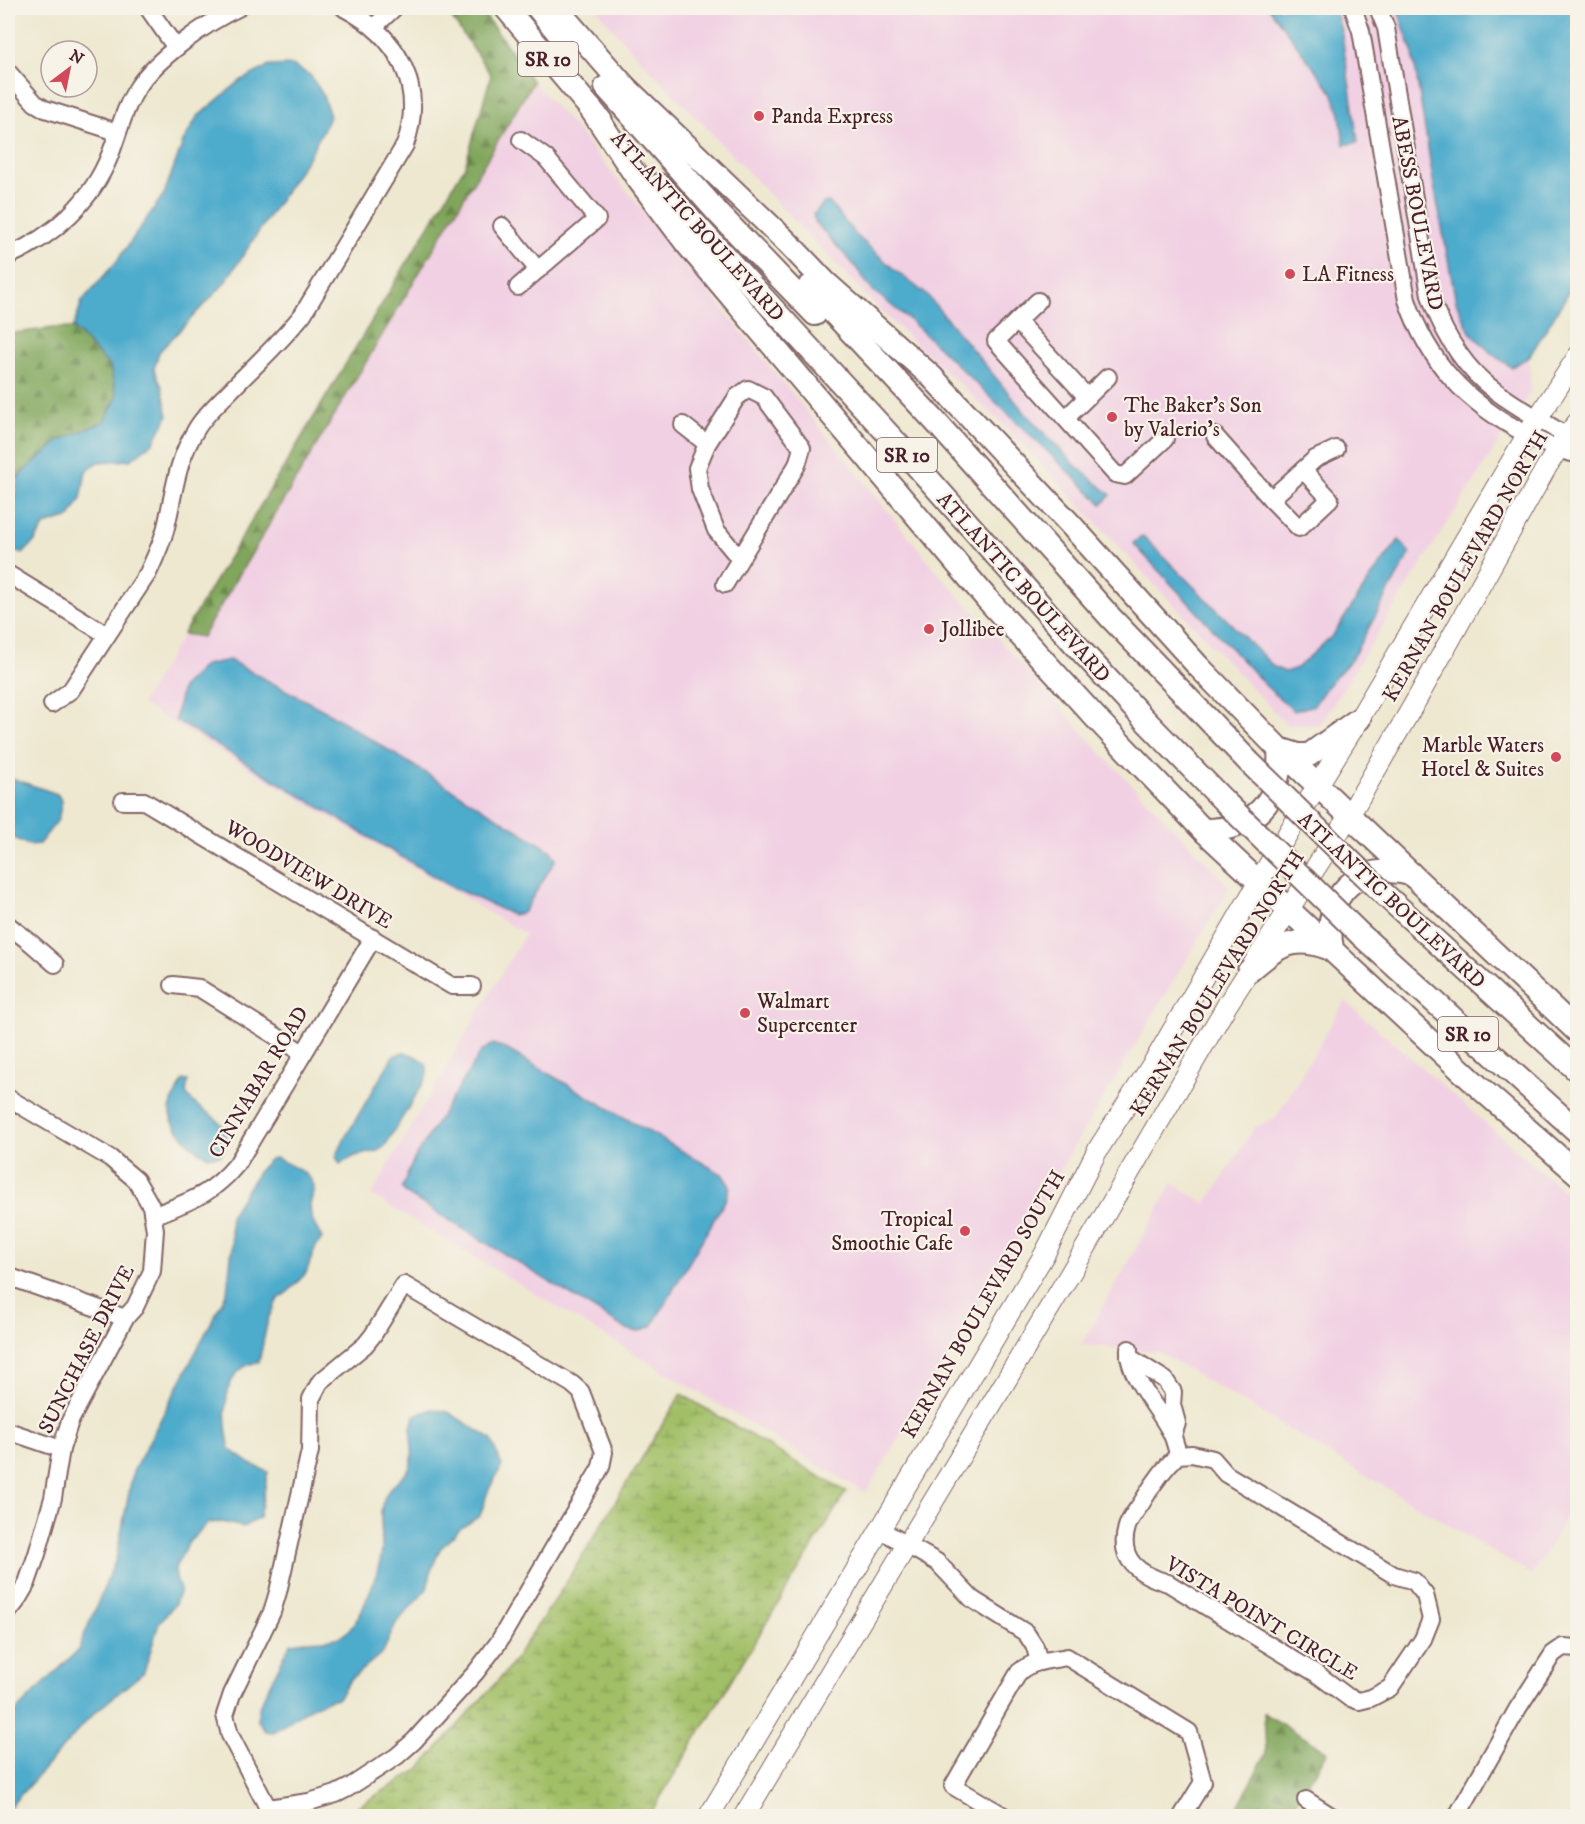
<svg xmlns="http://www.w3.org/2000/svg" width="1585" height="1824" font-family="'IM FELL DW Pica',serif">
<defs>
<pattern id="forest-firs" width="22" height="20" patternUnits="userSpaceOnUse" patternTransform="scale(1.5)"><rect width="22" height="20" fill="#80a65b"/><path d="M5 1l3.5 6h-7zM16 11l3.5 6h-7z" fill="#6b874b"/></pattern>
<pattern id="wetland-marsh" width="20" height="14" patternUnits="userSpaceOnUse" patternTransform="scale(1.5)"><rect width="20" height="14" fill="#a1bf66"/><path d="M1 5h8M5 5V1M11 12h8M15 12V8" fill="none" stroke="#859b54"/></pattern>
</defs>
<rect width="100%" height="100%" fill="#f7f3e8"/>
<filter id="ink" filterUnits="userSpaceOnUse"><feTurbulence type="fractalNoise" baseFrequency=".0167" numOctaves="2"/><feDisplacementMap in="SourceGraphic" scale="12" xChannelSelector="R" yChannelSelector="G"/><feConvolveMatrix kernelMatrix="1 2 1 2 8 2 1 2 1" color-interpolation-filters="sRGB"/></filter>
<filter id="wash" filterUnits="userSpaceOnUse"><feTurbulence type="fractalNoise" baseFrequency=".008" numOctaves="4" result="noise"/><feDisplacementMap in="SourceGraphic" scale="24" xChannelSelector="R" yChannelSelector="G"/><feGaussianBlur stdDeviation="1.35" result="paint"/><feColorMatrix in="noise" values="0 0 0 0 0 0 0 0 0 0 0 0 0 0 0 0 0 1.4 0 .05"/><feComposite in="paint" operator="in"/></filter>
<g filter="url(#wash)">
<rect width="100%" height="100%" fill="#eee8d0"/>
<g fill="#f1d0e3">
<polygon points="596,8 1397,8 1413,54 1433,180 1456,302 1470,332 1491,353 1511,367 1529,357 1531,391 1320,725 1287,725 1006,427 883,313 625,43"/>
<polygon points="533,82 578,131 940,575 1107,759 1230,887 866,1493 371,1195 525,934 141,704 183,634 202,636"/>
<polygon points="1345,1001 1577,1203 1577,1499 1532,1575 1159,1352 1081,1345 1173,1183 1206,1204 1255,1127 1275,1119"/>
</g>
<g fill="url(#forest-firs)" stroke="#656243" stroke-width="1.5">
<polygon points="445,8 480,8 533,82 202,637 183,634 465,166 491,75"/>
<polygon points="53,328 73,328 110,366 117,396 104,422 59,441 18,477 8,478 8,334"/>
<polygon points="1264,1713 1328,1752 1288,1816 1233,1816 1266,1753"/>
</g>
<polygon fill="url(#wetland-marsh)" stroke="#766f48" stroke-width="1.5" points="681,1394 846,1492 649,1816 342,1816 418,1770 509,1668 564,1586"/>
<g fill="#4dabcc" stroke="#4c657c" stroke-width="1.5">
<polygon points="1269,8 1335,8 1342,35 1358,142 1344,145 1340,114 1332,92"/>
<polygon points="1397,8 1577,8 1577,279 1529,357 1511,367 1491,353 1470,332 1456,302 1433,180 1413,54"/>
<polygon points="292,65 310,75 322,93 330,116 311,153 224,284 159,352 154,369 162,387 168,416 153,443 130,460 98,462 86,471 81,499 70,517 45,525 35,541 23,554 8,550 8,515 13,506 18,477 59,441 104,422 117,397 110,366 73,328 82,301 117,261 164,194 183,142 197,117 240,81 269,66"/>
<polygon points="829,202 855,234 896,271 927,295 1026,414 1076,466 1111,495 1102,504 911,321 871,289 854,265 816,223 813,215 824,203"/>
<polygon points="1143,536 1274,667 1285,672 1297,668 1333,635 1372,576 1399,540 1410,553 1351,660 1327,686 1314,705 1294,711 1268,688 1133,543"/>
<polygon points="229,660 327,712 550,850 556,859 523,913 513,915 450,886 175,720 182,687 205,665"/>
<polygon points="8,777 57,794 62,801 58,820 39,844 28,845 8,835"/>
<polygon points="493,1044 506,1049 722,1174 730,1186 726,1199 652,1326 638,1332 626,1329 405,1193 402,1187 414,1159 481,1052"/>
<path d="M 404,1052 C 420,1057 434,1063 424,1082 L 385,1146 L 378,1151 L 355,1156 L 340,1164 L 336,1157 L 346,1136 L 393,1056 Z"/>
<path d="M 183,1080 L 188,1081 L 186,1093 C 200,1118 239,1115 221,1155 C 217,1155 214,1157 211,1156 C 197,1155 170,1126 170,1112 C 170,1101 179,1090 183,1080 Z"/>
<path d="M 276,1158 C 287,1164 311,1172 314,1187 C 314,1191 312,1197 311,1201 C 308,1216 315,1226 322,1238 L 315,1248 L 306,1273 L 289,1291 L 278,1299 L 268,1319 L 259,1362 C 219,1367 223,1420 230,1449 L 251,1464 L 268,1472 L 259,1518 L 243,1527 L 222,1522 L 208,1523 L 189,1542 L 175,1568 L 176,1578 L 180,1590 L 175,1604 L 159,1623 L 144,1672 L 93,1714 L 8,1809 L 8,1719 L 78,1650 L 116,1559 L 133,1472 L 227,1292 L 232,1247 L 230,1216 L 260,1169 L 270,1159 Z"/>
<path d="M 433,1409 L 448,1412 L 491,1439 L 502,1466 L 488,1491 L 480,1516 L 461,1528 L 440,1549 L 432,1568 L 427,1589 L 396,1623 L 383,1652 L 350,1680 L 338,1698 C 313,1702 294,1718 274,1732 L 265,1731 L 257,1719 L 260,1704 L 290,1644 C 309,1637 330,1645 347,1632 C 361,1621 381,1567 382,1549 C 383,1533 378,1514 384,1499 C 389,1483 410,1478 412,1459 C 414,1440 406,1435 415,1415 Z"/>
</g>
</g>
<g filter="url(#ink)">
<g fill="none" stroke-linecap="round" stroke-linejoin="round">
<defs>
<g id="minor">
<polyline points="148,8 176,48"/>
<path d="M 1353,8 L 1361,31 L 1407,300 C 1428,363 1468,404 1526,434 C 1545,444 1557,451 1578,454"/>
<path d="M 1378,8 L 1386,28 L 1430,295 C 1440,326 1459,360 1484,382 C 1508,403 1539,418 1566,436 L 1575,444"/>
<polyline points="374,27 394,8"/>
<polyline points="8,72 35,103 45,109 117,132"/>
<polyline points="502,226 538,270"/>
<path d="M 8,256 C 53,237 92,201 110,155 C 119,132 124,108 138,87 C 156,59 207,22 238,8"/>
<polyline points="518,287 597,219 546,158 521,140"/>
<polyline points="1038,301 996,341 1115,474 1125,476 1165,439"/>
<polyline points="1017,321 1087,397"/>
<polyline points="1066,418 1108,377"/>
<polyline points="683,425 707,444"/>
<polyline points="1215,436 1271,499 1315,459 1336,449"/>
<polyline points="1271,499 1299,528 1330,499 1303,470"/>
<polyline points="8,574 107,635"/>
<polyline points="725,584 797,465 802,448 764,397 748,389 737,397 707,444 697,468 700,489 716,530 740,559"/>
<path d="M 52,704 L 71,690 L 148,573 C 155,558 162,543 166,527 C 175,489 176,462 197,428 C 205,415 217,404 228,393 C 253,367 280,343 303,314 L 405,145 C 426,86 398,36 344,8"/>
<polyline points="123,801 144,801 452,986 472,986"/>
<polyline points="8,925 31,943 55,964"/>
<polyline points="173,985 199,988 303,1053"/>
<polyline points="8,1098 110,1158 136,1180 151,1206 155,1230 152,1271 135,1307 125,1318 70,1421 61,1449 53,1498 37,1554 27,1583 16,1602 8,1612"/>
<path d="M 153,1216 C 189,1201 211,1196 237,1164 L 373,938"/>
<polyline points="13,1278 125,1318"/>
<polygon points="404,1285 572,1384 581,1392 604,1452 601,1467 498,1643 476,1672 414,1741 397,1756 348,1788 336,1794 309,1802 268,1808 230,1735 225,1715 232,1694 272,1612 278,1592 310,1451 311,1399 320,1382 365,1345 373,1335"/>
<path d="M 1129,1349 C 1127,1378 1162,1410 1173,1437 C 1175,1443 1177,1449 1178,1455 L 1192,1454 L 1213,1459 L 1226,1474 L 1394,1575 L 1414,1581 L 1425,1595 L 1431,1619 L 1423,1639 L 1390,1688 L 1371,1698 L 1359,1701 L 1348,1697 L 1317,1674 L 1168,1583 C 1140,1575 1117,1560 1127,1527 C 1130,1517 1139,1508 1144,1499 C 1154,1482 1164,1468 1178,1455"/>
<polyline points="1129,1357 1165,1380 1173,1392 1172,1405 1177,1423 1173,1436"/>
<polyline points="8,1431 61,1449"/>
<polyline points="881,1530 937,1562 972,1599 1026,1633 1035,1647 1039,1662"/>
<polyline points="1306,1800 1331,1816"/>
<path d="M 1004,1816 L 953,1786 L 1019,1672 C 1031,1661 1051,1660 1067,1657 L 1189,1732 L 1203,1782 L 1182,1816"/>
<polyline points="1457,1816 1518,1708 1553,1654 1563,1647 1578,1648"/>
</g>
<g id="major">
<polyline points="709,1816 1044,1255 1097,1151 1157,1057 1272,859 1359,719 1527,435 1578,356"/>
<polyline points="744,1816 1079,1259 1227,1005 1349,816 1417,699 1546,468 1566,436 1578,422"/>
</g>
<g id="highway">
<polyline points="506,8 601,121"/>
<polyline points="538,8 560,35"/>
<polyline points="556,8 632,95"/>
<polyline points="623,85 788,243 826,283 932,377 1070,524 1199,667 1279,749 1578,1032"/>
<polyline points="606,87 719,214 815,314"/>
<polyline points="591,109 638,179 687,244 987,599 1095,717 1203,830 1479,1087 1578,1174"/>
<polyline points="659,185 901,448 1074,643 1145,720 1224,801"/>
<polyline points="809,287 934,420 1111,618 1248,761"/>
<path d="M 1203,830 C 1254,831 1283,800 1279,749 L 1298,755 L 1309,755 L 1359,719"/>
<polyline points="1385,895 1578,1071"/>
<polyline points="1361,935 1578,1132"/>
<path d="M 1332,949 C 1322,895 1357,861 1411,874"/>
<path d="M 1249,971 C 1276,948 1291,934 1328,948"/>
</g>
</defs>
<use href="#minor" stroke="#836565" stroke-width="20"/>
<use href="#major" stroke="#836565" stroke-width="22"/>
<use href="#highway" stroke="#836565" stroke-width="26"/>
<use href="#minor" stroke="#fff" stroke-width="16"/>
<use href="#major" stroke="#fff" stroke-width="20"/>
<use href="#highway" stroke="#fff" stroke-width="22"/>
<defs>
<g id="highway-bridge">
<polyline points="1248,761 1385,895"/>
<polyline points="1224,801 1361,935"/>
</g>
</defs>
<use href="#highway-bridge" stroke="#836565" stroke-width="26" stroke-linecap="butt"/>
<use href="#highway-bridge" stroke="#fff" stroke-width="22"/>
</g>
</g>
<g fill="#d1495b" stroke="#f7f3e8" stroke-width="2">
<circle cx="759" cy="116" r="6"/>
<circle cx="1290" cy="274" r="6"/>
<circle cx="1112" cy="417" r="6"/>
<circle cx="929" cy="629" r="6"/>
<circle cx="1556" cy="757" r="6"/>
<circle cx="745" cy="1013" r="6"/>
<circle cx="965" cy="1231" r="6"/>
</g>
<g text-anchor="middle" stroke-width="4.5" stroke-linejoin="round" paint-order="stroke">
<g fill="#f7f3e8" stroke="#7e5f64" stroke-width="1.5">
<rect x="518" y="42" width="60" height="34" rx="4.5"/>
<rect x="877" y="438" width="60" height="34" rx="4.5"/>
<rect x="1438" y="1017" width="60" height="34" rx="4.5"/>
</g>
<g font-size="20" font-weight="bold" fill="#4a1f2b">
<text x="548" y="66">SR 10</text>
<text x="907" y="462">SR 10</text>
<text x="1468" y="1041">SR 10</text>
</g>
<g font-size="21" fill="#4a1f2b" stroke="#f7f3e8" text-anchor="start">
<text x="771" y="123">Panda Express</text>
<text x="1302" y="281">LA Fitness</text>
<text x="1124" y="412">The Baker's Son<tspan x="1124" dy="24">by Valerio's</tspan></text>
<text x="941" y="636">Jollibee</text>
<text x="1544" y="752" text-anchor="end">Marble Waters<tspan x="1544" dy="24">Hotel &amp; Suites</tspan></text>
<text x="757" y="1008">Walmart<tspan x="757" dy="24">Supercenter</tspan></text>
<text x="953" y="1226" text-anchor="end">Tropical<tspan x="953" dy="24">Smoothie Cafe</tspan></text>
</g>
<g font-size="21" fill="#4a1f2b" stroke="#f7f3e8">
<text transform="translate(1418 213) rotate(79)" y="7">ABESS BOULEVARD</text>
<text transform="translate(698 226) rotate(48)" y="7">ATLANTIC BOULEVARD</text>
<text transform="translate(1465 566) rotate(-60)" y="7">KERNAN BOULEVARD NORTH</text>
<text transform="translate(1024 587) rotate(48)" y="7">ATLANTIC BOULEVARD</text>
<text transform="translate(309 874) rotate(31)" y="7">WOODVIEW DRIVE</text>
<text transform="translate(1392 900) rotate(43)" y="7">ATLANTIC BOULEVARD</text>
<text transform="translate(1217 983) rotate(-58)" y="7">KERNAN BOULEVARD NORTH</text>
<text transform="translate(258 1082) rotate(-59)" y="7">CINNABAR ROAD</text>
<text transform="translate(983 1304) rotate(-60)" y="7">KERNAN BOULEVARD SOUTH</text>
<text transform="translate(86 1349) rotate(-63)" y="7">SUNCHASE DRIVE</text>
<text transform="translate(1262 1618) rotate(31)" y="7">VISTA POINT CIRCLE</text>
</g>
</g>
<rect width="1585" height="1824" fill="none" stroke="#f7f3e8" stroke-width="30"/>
<g transform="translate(69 69) rotate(32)"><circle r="28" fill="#f7f3e8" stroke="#b29e9c" stroke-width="1.5"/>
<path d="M0-4.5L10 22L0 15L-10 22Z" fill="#d1495b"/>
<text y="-9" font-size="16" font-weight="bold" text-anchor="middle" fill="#4a1f2b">N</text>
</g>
</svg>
